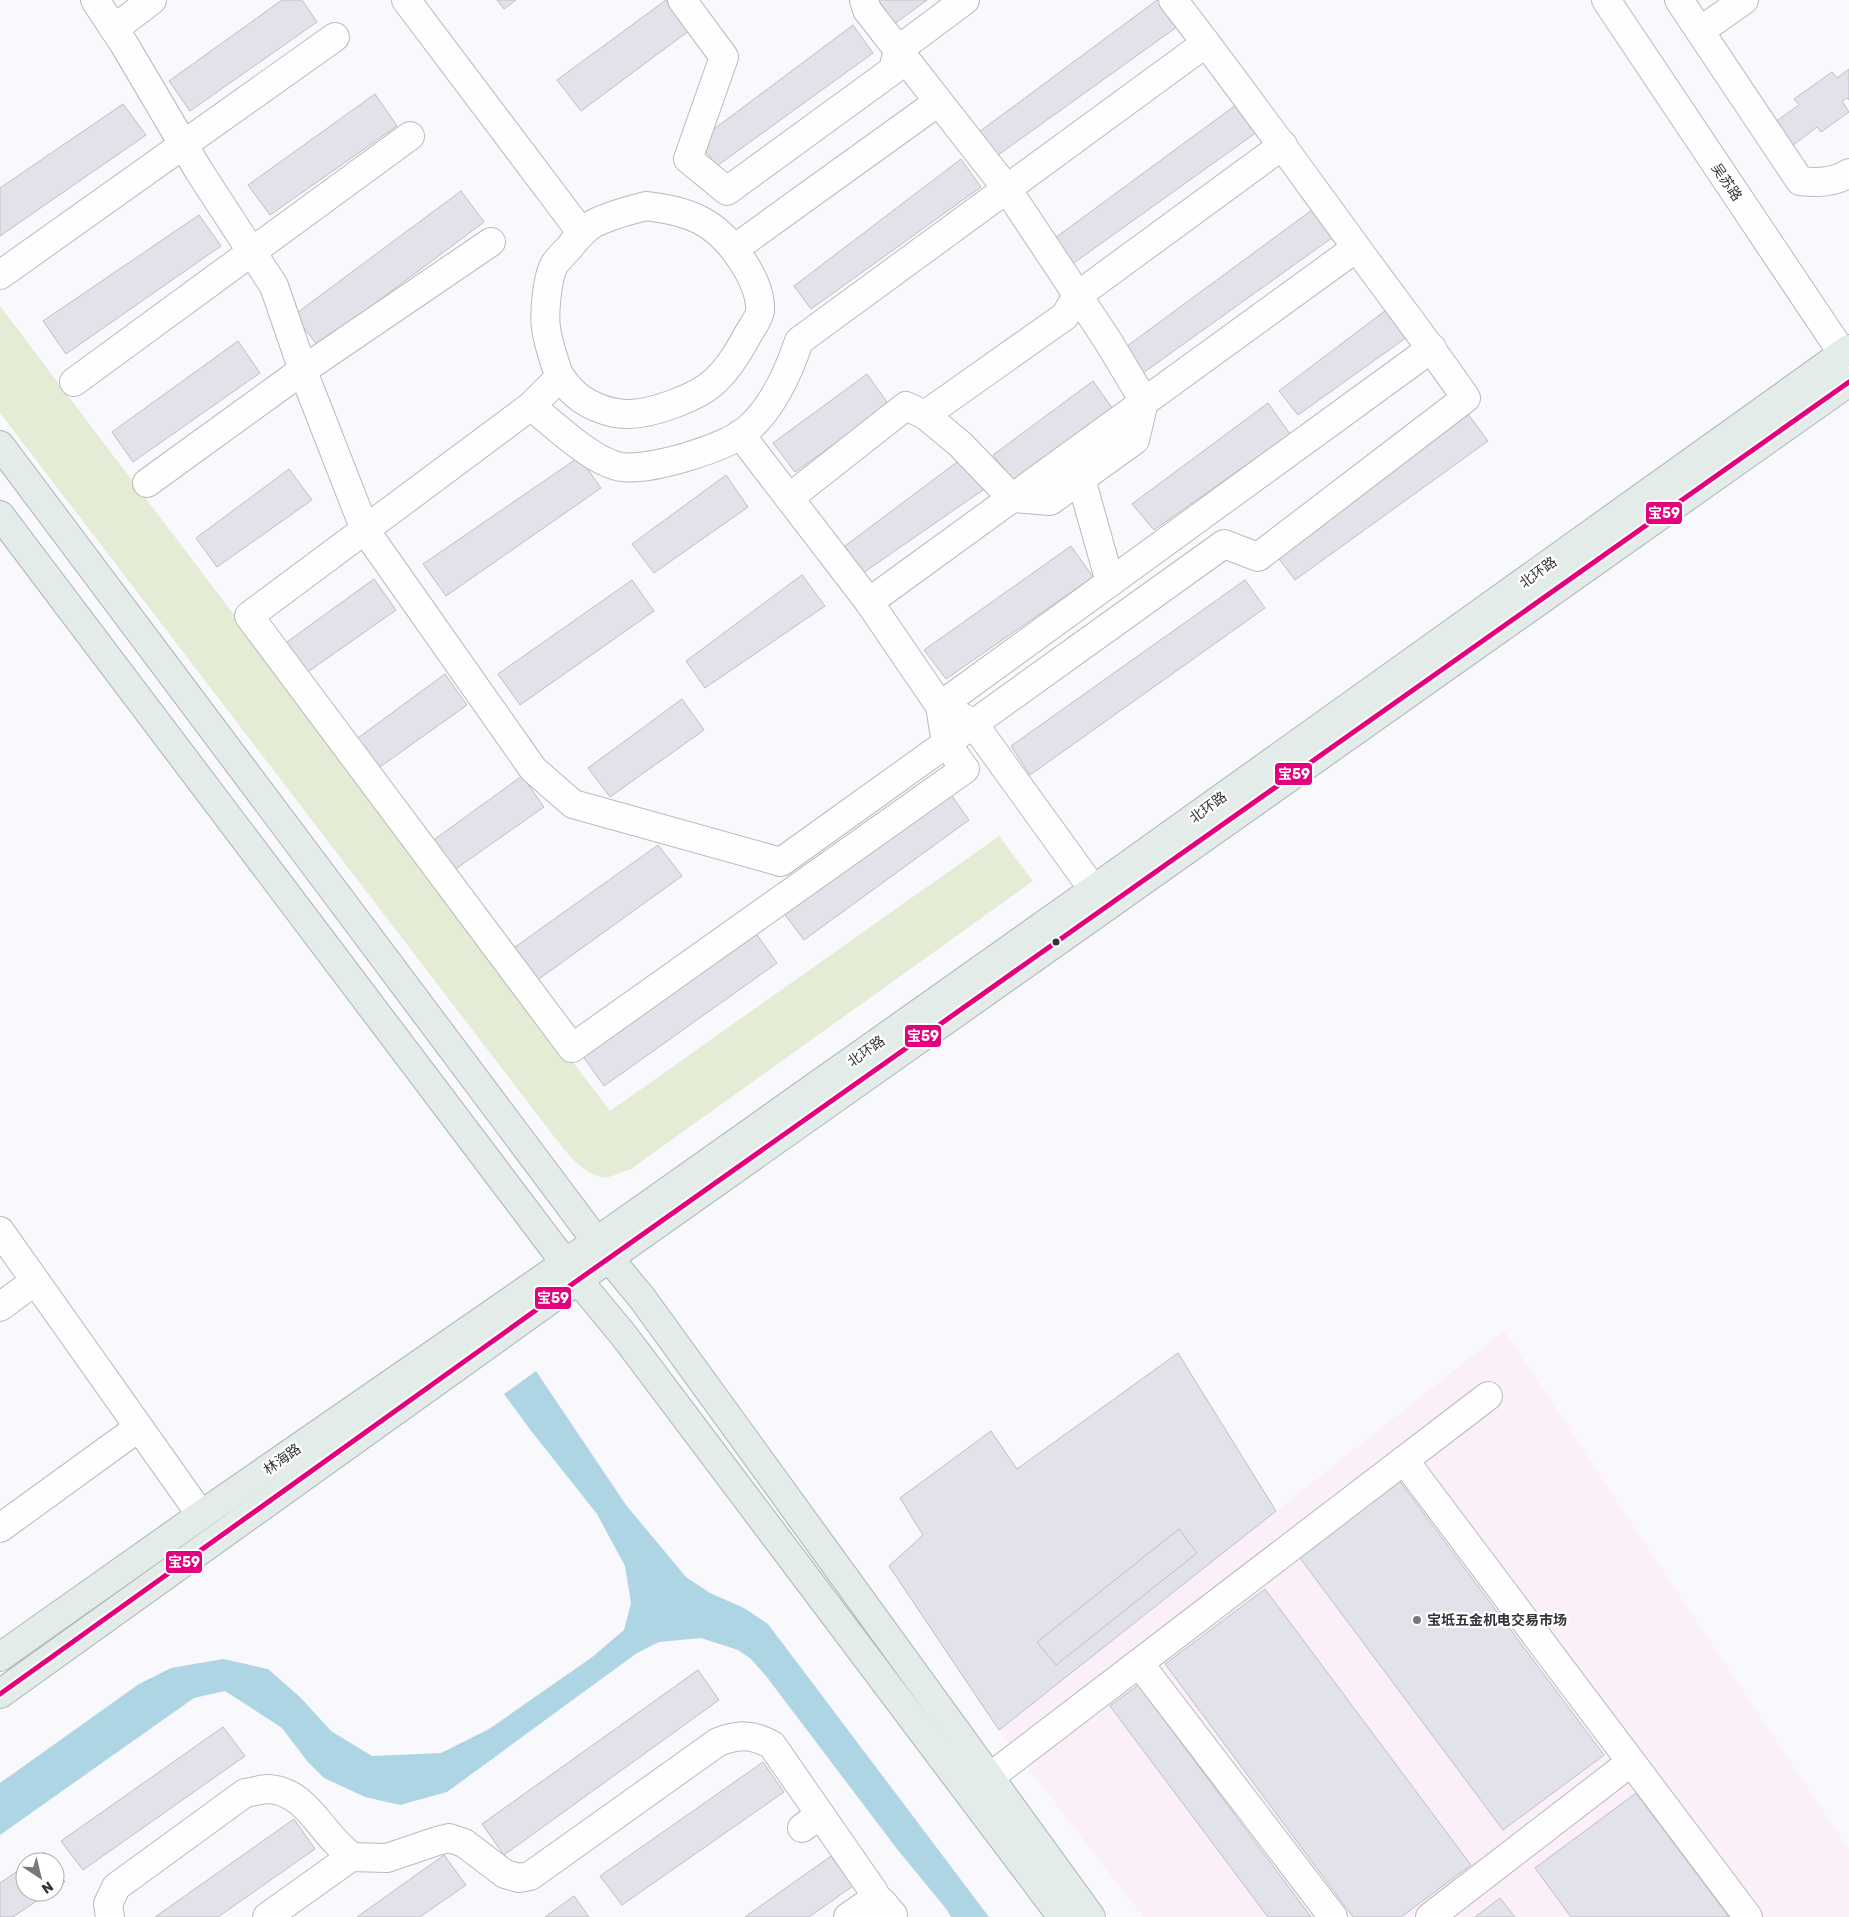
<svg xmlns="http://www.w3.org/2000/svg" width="1849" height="1917" font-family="Rubik,'Noto Sans SC',sans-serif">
<rect width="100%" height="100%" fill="#f9f9fd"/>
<polygon fill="#fbeff9" points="1504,1331 1849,1850 1849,1917 1143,1917 999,1730"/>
<path fill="#e5ecd5" d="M 0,306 L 610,1111 L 999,836 L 1033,881 L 631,1169 C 624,1171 615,1176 608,1177 C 590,1179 572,1159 562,1147 L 0,413 Z"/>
<polygon fill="#add5e4" points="536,1371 626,1505 686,1577 710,1593 744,1608 768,1624 989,1917 951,1917 947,1910 897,1849 766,1676 751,1659 738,1650 701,1638 659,1642 637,1653 447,1792 400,1805 365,1797 324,1778 307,1761 282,1728 225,1691 194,1698 0,1835 0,1783 139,1684 171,1668 223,1659 268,1669 301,1698 331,1731 372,1756 441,1753 489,1729 591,1658 624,1630 631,1603 625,1566 597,1514 532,1432 504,1394"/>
<g fill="#e2e2eb" stroke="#bfbfc2">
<polygon points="282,0 302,0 317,22 190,111 169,81"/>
<polygon points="497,0 516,0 504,9"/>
<polygon points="666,0 669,0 690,30 581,111 557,80"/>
<polygon points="877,0 927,0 893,25"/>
<polygon points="1157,0 1163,0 1181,24 994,158 975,135"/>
<polygon points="853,25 873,53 717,166 698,141"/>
<polygon points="1849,69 1849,100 1847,98 1842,101 1849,112 1821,132 1817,127 1792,146 1775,122 1799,105 1794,99 1832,72 1837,78"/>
<polygon points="375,94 397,126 270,215 248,185"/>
<polygon points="1244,99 1264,127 1071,265 1051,241"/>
<polygon points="123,104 146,135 0,236 0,188"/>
<polygon points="961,159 981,187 811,309 794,286"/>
<polygon points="461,191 484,222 318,346 294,315"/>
<polygon points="1316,207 1336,235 1143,373 1123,349"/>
<polygon points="199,215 221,246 66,354 43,321"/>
<polygon points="1390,307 1410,335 1298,415 1279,391"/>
<polygon points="238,341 260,373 133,462 112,432"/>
<polygon points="867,374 889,405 795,472 773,443"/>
<polygon points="1093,381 1115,412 1015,483 993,455"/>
<polygon points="1268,403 1290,434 1154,530 1132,504"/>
<polygon points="1468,414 1488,441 1295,580 1276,555"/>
<polygon points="579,457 601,488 446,596 423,564"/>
<polygon points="961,459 983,490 863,573 845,546"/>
<polygon points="289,469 312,500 217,567 196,538"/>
<polygon points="726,475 748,507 654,573 632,544"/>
<polygon points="1071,546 1093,577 946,679 924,650"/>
<polygon points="802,575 825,606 705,688 686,661"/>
<polygon points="374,579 396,610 302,676 280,647"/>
<polygon points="632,580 654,611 520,705 498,674"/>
<polygon points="1245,580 1265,608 1030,775 1011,746"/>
<polygon points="445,674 467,705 373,772 351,743"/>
<polygon points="682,699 704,730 610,797 588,768"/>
<polygon points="522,776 544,807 450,873 428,844"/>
<polygon points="947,789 969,820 804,940 780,908"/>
<polygon points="658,845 682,876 525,989 501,957"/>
<polygon points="755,932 777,963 604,1086 582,1055"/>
<polygon points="1178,1353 1276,1511 999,1730 889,1566 923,1535 900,1498 991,1431 1017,1469"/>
<polygon points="1398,1479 1604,1755 1503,1830 1297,1554"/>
<polygon points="1179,1529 1197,1553 1056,1665 1037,1642"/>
<polygon points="1265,1589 1471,1865 1401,1917 1353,1917 1165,1664"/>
<polygon points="698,1670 719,1700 504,1855 482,1824"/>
<polygon points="1138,1685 1311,1917 1268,1917 1110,1706"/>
<polygon points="223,1727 245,1756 83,1870 61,1841"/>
<polygon points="763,1762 784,1792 622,1905 600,1876"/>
<polygon points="1636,1793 1729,1917 1571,1917 1535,1868"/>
<polygon points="294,1819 315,1849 218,1917 155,1917"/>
<polygon points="44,1852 51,1862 30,1862"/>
<polygon points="444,1855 466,1885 420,1917 357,1917"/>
<polygon points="831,1856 853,1886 809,1917 745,1917"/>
<polygon points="25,1866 25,1892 50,1892 13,1917 0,1917 0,1883"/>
<polygon points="55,1868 65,1882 55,1889"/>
<polygon points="574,1896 589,1917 545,1917"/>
<polygon points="1500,1898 1515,1917 1475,1917"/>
</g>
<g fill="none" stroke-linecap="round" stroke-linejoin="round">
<defs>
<g id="minor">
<path d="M 95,0 L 124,44 L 199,171 L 274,286 L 306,379 L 365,530 L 533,769 L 573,804 L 781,862 L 1224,544 L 1258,557 L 1466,398 C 1431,347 1393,298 1356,247 C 1296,165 1236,81 1173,0"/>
<polyline points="406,0 581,232"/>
<polyline points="682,0 724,57 688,159 727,191 893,70 898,50 965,0"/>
<polyline points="864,0 867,10 1007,189 1108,341 1144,401 1135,440 1050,501 1012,498 960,444 925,415"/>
<polyline points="1606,0 1849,363"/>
<path d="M 1679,0 L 1800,181 C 1816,183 1835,183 1849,173"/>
<polyline points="114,29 152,0"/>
<polyline points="1700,31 1744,0"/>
<path d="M 646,206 C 689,211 716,221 741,259 C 751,274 761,292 760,311 C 759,319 750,330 746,338 C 738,353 728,369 715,381 C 697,398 650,415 625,414 C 606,413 584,404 571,390 C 566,384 561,379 558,372 C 553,357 548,343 546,328 C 544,313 547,279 554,265 C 558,259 564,253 569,248 C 576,239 583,230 593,224 C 610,215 628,211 646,206 Z"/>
<polyline points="734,249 938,102"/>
<polyline points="0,275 335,37"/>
<polyline points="560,377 531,406 249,616 572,1048 965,769 946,743 940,706 1432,348"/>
<polyline points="74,382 410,136"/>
<path d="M 531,406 C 553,424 595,464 622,467 C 650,471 727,448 748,429 C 772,408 789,371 799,341 L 1206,43"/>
<polyline points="740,434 869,602 940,706 973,723 1106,907"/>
<polyline points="1081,479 1110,582"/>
<polyline points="147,483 303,370 491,242"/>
<polyline points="789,498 906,406 925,415 1065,316 1077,296 1283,145"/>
<polyline points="869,602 1356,248"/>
<polyline points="0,1231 201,1515"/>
<polyline points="0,1307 35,1281"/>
<polyline points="1404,1460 1748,1917"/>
<polyline points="0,1528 138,1428"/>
<polyline points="1139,1663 1333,1917"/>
<polyline points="990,1777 1488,1396"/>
<polyline points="802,1828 820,1815"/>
<polyline points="867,1904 882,1902 893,1915"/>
<path d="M 110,1917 L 108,1904 L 116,1887 L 245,1793 C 253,1792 261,1789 268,1789 C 302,1791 316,1822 337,1843 C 341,1848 347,1852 351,1857"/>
<path d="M 267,1917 L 351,1857 L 387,1858 L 437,1841 L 449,1838 L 464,1843 L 505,1874 L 519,1878 L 530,1876 L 718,1742 C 739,1734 752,1734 772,1745 L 874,1892 L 867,1904 L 848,1917"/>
<polyline points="1430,1917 1631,1762"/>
</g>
<g id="major">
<polyline points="0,445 609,1258 642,1298 1091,1917"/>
<polyline points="0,515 578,1280 625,1337 1062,1917"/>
<polyline points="0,1657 201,1515 597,1241 1093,890 1849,349"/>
<polyline points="0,1694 578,1280 1849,382"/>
</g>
</defs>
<use href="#minor" stroke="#bababd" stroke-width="30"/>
<use href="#major" stroke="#a7b5b4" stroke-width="30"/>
<use href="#minor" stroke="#fefeff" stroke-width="28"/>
<use href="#major" stroke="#e4ecea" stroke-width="28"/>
<defs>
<polyline id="bus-1" points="0,1694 578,1280 1849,382"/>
</defs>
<use href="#bus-1" stroke="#fff" stroke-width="9"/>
<use href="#bus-1" stroke="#e5007d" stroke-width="5"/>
</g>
<circle fill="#343437" stroke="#fff" stroke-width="2" cx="1056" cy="942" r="4.5"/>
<circle fill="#79797c" stroke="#fff" stroke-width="2" cx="1417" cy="1620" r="5"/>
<g text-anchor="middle" stroke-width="4.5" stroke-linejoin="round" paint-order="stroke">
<g font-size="14" fill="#343437" stroke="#fff">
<text transform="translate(1727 182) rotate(56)" y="5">吴苏路</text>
<text transform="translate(1538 572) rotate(-36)" y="5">北环路</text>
<text transform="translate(1208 807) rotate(-36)" y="5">北环路</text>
<text transform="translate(866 1051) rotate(-35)" y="5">北环路</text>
<text transform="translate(282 1459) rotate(-35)" y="5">林海路</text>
</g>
<g font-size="14" font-weight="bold" fill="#343437" stroke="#fff" text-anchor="start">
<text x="1427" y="1625">宝坻五金机电交易市场</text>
</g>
</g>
<g stroke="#fff" stroke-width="2">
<rect x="1645" y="501" width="38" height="24" rx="5" fill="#e5007d"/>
<rect x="1274" y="762" width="39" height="24" rx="5" fill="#e5007d"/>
<rect x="904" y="1024" width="38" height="24" rx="5" fill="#e5007d"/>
<rect x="534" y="1286" width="38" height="24" rx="5" fill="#e5007d"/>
<rect x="165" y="1550" width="38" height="24" rx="5" fill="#e5007d"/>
</g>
<g font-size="14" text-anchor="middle" font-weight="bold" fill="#fff">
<text x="1664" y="518">宝59</text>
<text x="1294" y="779">宝59</text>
<text x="923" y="1041">宝59</text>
<text x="553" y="1303">宝59</text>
<text x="184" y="1567">宝59</text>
</g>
<g transform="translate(40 1877) rotate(145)"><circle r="24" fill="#ffffff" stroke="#aeaeaf"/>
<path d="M0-4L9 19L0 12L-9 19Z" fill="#79797c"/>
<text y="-8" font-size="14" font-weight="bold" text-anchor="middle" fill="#343437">N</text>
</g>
</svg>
